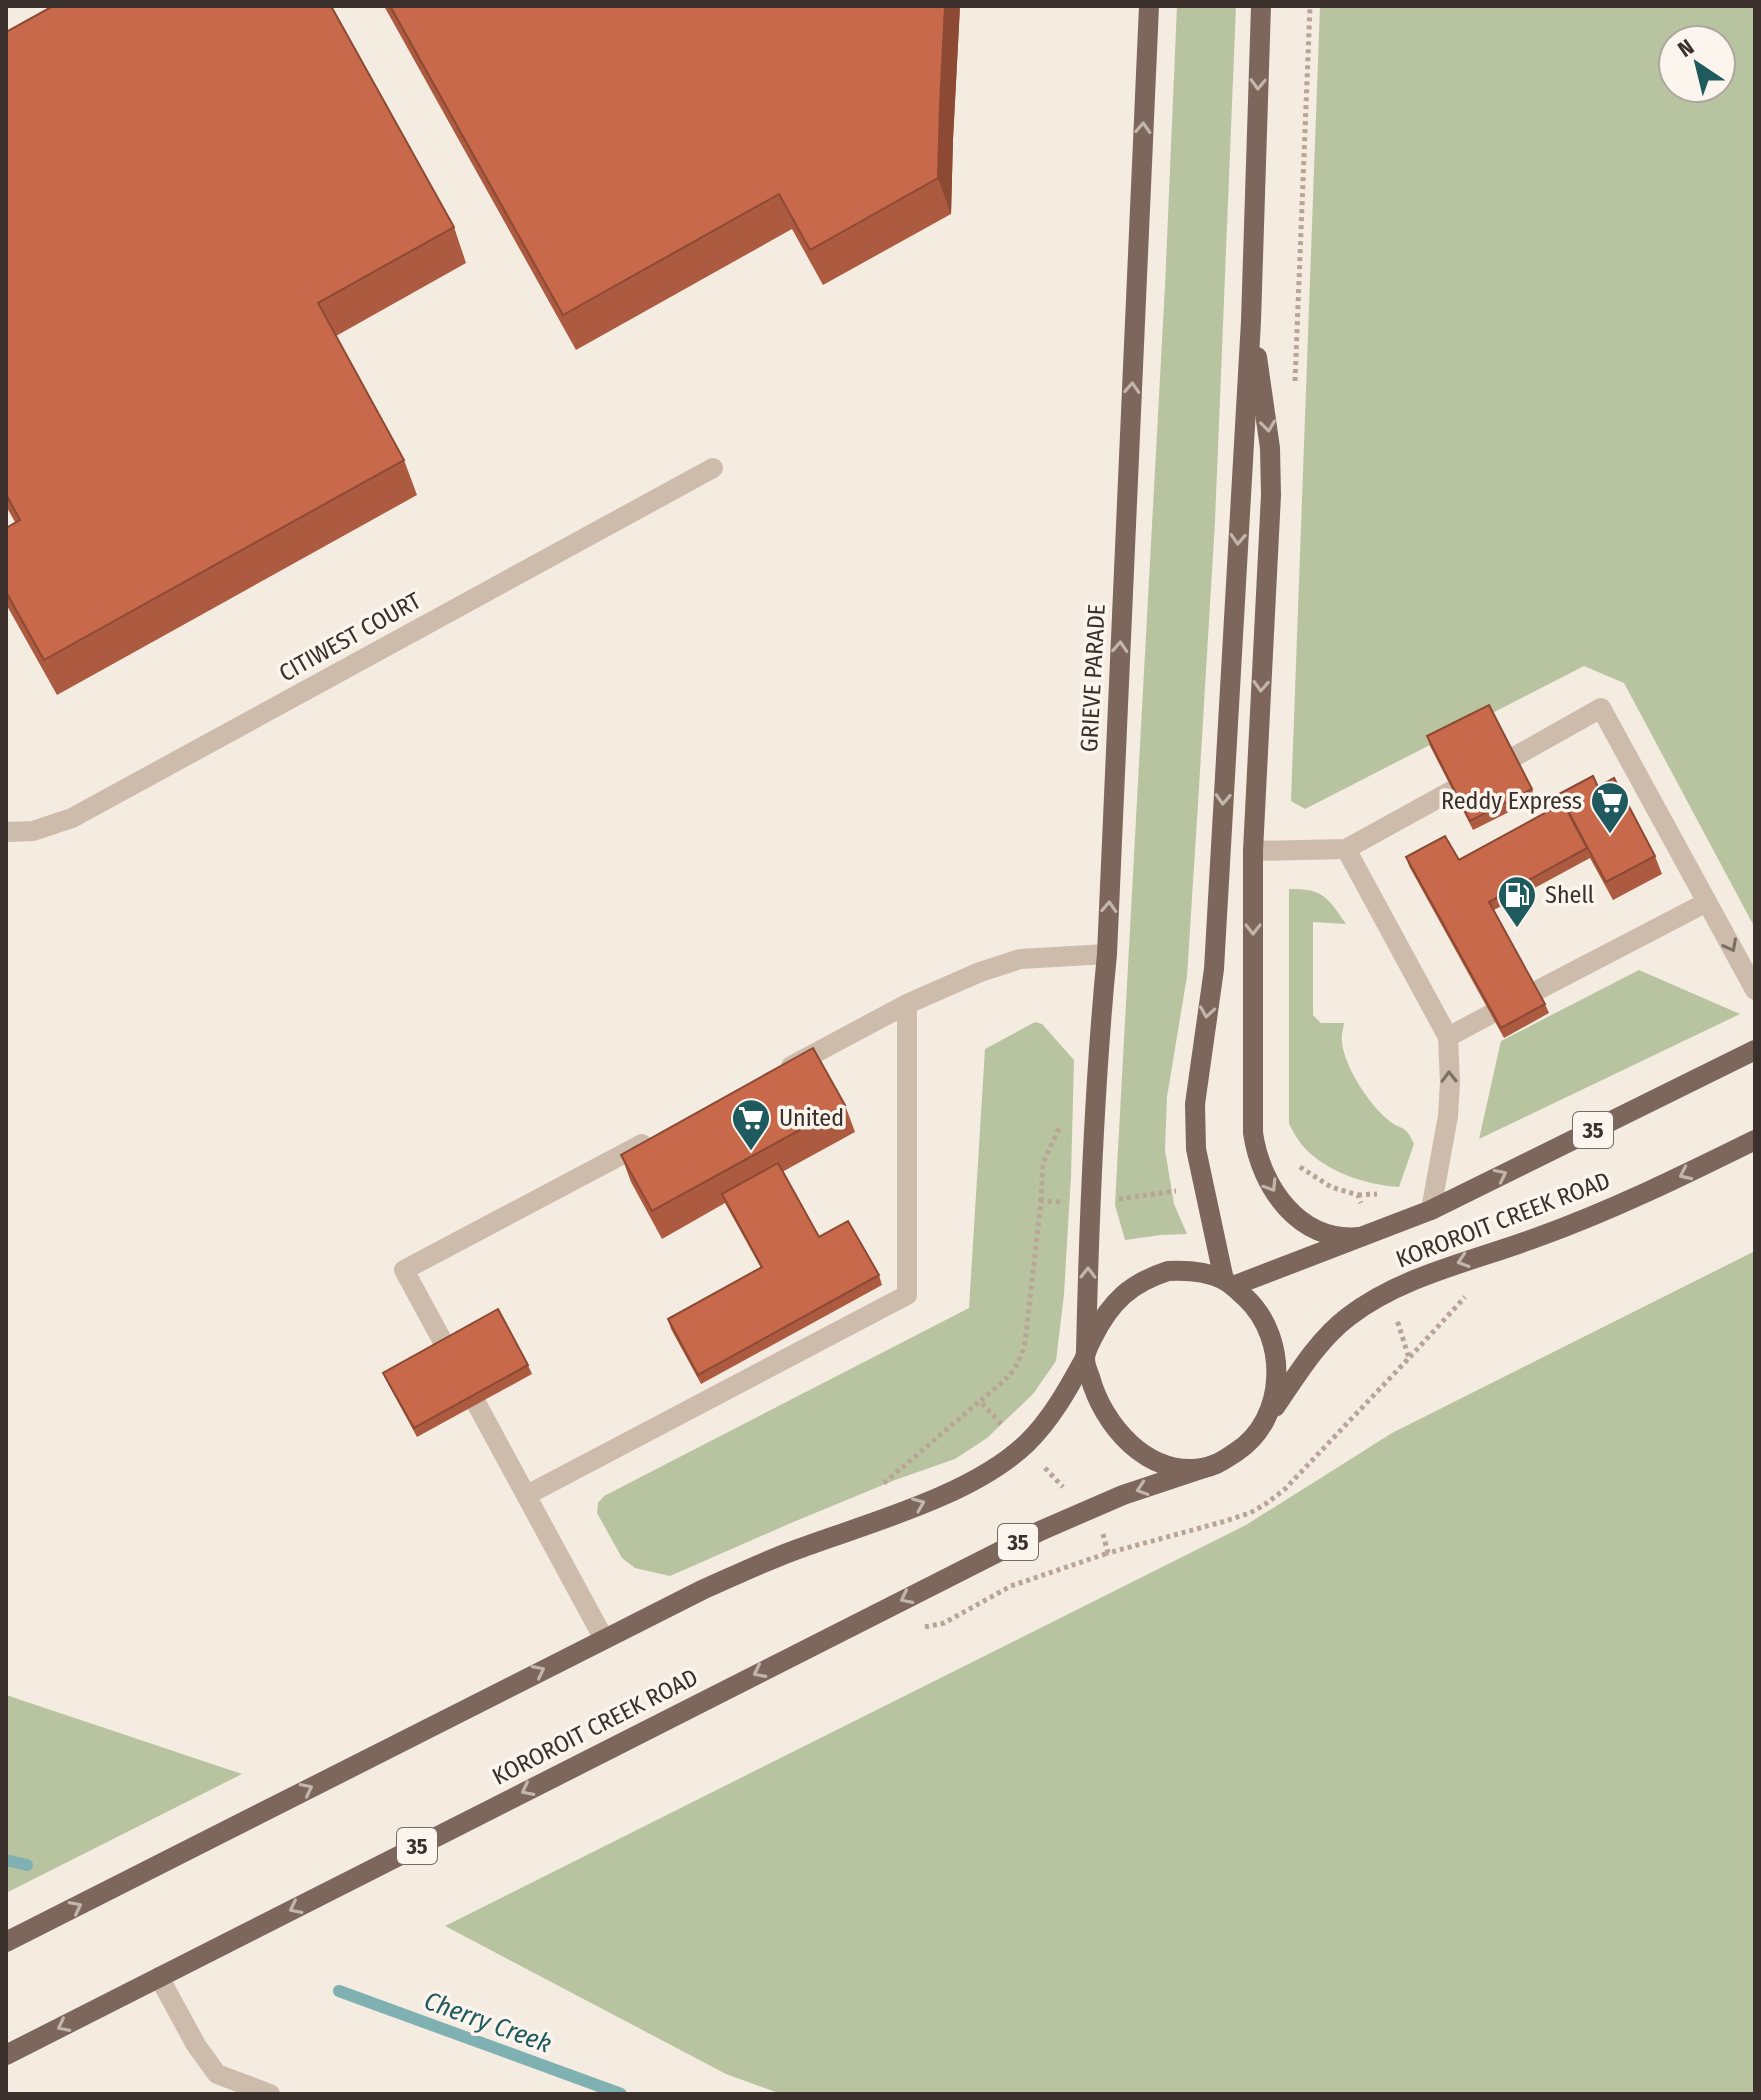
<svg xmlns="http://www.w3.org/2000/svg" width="1761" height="2100" font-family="'Fira Sans Condensed',sans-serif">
<rect width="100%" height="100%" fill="#f4ebe1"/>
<g fill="#b8c4a0" fill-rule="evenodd">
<polygon points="1177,6 1236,6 1215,521 1198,804 1187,976 1167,1097 1165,1150 1174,1204 1187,1234 1161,1235 1125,1240 1115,1205 1165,286"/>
<path d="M 1320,6 L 1755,6 L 1755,928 L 1624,683 L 1584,666 L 1305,809 L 1291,801 ZM 1673,40 L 1721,40 L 1721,88 L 1673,88 Z"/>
<path d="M 1289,889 C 1322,888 1328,897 1346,924 L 1313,922 L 1313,1015 L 1321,1023 L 1344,1023 C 1343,1029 1341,1036 1342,1042 C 1344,1066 1369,1104 1387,1119 C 1402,1132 1405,1123 1414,1144 L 1399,1187 C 1365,1185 1324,1171 1302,1145 C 1297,1139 1293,1131 1289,1124 Z"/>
<polygon points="1639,970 1740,1014 1479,1139 1501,1041"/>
<polygon points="1035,1022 1042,1024 1074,1060 1071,1176 1064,1294 1056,1361 1033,1394 987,1438 955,1459 895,1480 791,1523 670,1576 635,1568 622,1558 597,1513 598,1503 604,1496 969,1308 985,1049"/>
<polygon points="1753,1252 1755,1256 1755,2094 781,2094 726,2074 445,1926 1246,1525 1392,1433"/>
<polygon points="6,1695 242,1774 6,1893"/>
</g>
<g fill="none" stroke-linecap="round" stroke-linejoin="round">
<g stroke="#7fb0b2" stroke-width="12">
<polyline points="6,1860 27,1865"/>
<polyline points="339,1991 621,2094"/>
</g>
<g stroke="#b9a596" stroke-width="5" stroke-dasharray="4 4" stroke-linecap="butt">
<polyline points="1295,381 1310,6"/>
<polyline points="1300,1167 1331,1187 1358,1195 1361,1203"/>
<polyline points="1358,1195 1377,1194"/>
<polyline points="1119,1199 1176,1191"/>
<polyline points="1041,1201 1043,1163 1060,1126"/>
<polyline points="1410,1357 1465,1297"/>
<path d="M 1001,1424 L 980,1401 C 1003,1381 1017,1375 1025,1343 L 1041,1201 L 1061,1202"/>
<polyline points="1045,1468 1063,1487"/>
<polyline points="884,1483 980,1401"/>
<polyline points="1103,1534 1108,1553 1222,1522 1250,1513 1267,1503 1285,1489 1409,1358 1397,1320"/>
<polyline points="925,1627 944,1623 1011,1586 1108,1553"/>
</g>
<g stroke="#cdbbac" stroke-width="20">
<polyline points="1514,757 1601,708 1755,990"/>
<polyline points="6,832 33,831 72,818 713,468"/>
<polyline points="1346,849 1448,1037 1491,1014"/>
<polyline points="1253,851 1346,849 1453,790"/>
<polyline points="1536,991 1707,902"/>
<polyline points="791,1066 907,1004 980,972 1020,959 1107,954"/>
<polyline points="1431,1210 1448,1116 1450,1082 1448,1037"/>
<polyline points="527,1495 907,1295 907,1004"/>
<polyline points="604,1639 404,1270 642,1144"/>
<polyline points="159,1977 196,2045 217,2074 270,2094"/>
</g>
<g stroke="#7d675c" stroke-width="20">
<path d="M 1257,357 L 1270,448 L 1271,495 L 1253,851 L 1253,1133 C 1261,1187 1299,1243 1360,1237"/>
<path d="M 1168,1271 C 1187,1270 1205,1271 1222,1279 C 1231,1283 1238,1291 1246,1298 C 1289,1339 1287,1419 1236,1452 C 1225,1459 1216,1466 1203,1468 C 1147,1477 1103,1425 1090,1377 C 1088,1372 1085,1365 1085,1359 C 1085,1352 1090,1343 1093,1337 C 1111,1301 1131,1283 1168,1271 Z"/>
<polyline points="1224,1280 1196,1149 1195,1104 1214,969 1251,321 1261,6"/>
<polyline points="1233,1286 1431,1210 1755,1050"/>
<path d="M 1086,1351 C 1089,1218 1094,1086 1107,954 L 1149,6"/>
<path d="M 1275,1407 C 1297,1375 1317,1341 1348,1317 C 1403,1275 1474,1261 1538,1237 C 1613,1210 1684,1175 1755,1140"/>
<path d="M 6,1942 L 702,1590 C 734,1576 765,1561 798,1549 C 868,1523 971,1496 1026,1444 C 1051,1420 1068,1389 1085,1358"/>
<polyline points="6,2055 1040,1531 1123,1495 1216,1464"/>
</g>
</g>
<g fill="#ac5a40">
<polygon points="384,6 960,6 953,139 951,214 823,285 792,229 576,350"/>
<polygon points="6,32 454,227 466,263 336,336 404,460 417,495 57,695 6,604 6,528 15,522 6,506"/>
<polygon points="1427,736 1532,789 1535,799 1473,830 1430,746"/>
<polygon points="1598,787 1655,856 1662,874 1613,900 1590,858 1494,910 1545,1004 1549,1013 1504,1038 1409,866 1406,857 1459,860 1563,803 1559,794"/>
<polygon points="845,1105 855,1132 782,1172 819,1237 879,1275 882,1285 701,1384 671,1329 668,1319 761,1268 725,1203 662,1239 631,1182 621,1155"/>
<polygon points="528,1365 532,1374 417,1437 387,1382 383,1373"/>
</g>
<polygon fill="#8c4a34" points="945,6 960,6 953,139 951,214 938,178 940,104"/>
<g fill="#c8694b" stroke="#8c4a34" stroke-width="2">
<polygon points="53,6 331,6 454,227 318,303 404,460 44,660 6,592 6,528 20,520 6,494 6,32"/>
<polygon points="390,6 945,6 940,104 938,178 810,250 779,194 563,315"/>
<polygon points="1489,705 1532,789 1470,821 1427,736"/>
<polygon points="1593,776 1598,787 1614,778 1655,856 1606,882 1559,794"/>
<polygon points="1563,803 1587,848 1489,902 1545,1004 1501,1028 1406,857 1445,836 1459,860"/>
<polygon points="813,1048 845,1105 652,1211 621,1155"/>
<polygon points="778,1163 819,1237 848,1221 879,1275 698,1375 668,1319 762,1267 722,1194"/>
<polygon points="498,1309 528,1365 414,1428 383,1373"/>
</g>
<defs><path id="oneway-chevron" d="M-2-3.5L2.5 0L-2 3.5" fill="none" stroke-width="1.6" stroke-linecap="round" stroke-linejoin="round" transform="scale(2)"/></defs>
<g stroke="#c2b5ac">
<use href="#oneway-chevron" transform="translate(1258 84) rotate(92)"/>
<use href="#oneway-chevron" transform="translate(1143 128) rotate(-87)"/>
<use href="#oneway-chevron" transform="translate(1132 388) rotate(-87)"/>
<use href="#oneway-chevron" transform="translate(1268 426) rotate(83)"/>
<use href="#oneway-chevron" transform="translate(1238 539) rotate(93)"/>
<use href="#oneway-chevron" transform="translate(1120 647) rotate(-87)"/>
<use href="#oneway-chevron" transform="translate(1261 686) rotate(93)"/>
<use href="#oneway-chevron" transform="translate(1223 799) rotate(93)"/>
<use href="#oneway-chevron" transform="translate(1109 907) rotate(-87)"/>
<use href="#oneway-chevron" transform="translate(1253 929) rotate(90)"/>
<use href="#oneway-chevron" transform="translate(1207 1012) rotate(99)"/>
<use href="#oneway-chevron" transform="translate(1685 1174) rotate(155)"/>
<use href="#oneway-chevron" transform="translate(1501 1175) rotate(-26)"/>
<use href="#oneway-chevron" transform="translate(1271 1186) rotate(58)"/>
<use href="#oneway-chevron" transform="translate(1463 1261) rotate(162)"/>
<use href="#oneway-chevron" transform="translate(1088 1273) rotate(-89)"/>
<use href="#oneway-chevron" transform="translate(1142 1489) rotate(162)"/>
<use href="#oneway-chevron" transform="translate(919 1504) rotate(-22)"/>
<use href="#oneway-chevron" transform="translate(906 1598) rotate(153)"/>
<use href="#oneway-chevron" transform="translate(539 1671) rotate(-27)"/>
<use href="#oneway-chevron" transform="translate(759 1672) rotate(153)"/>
<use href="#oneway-chevron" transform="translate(307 1789) rotate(-27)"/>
<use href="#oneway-chevron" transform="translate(527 1790) rotate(153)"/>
<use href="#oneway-chevron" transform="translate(76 1907) rotate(-27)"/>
<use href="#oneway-chevron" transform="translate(295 1908) rotate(153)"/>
<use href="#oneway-chevron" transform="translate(63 2026) rotate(153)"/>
</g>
<g stroke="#7d6f65">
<use href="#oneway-chevron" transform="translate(1731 946) rotate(62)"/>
<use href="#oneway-chevron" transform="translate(1449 1077) rotate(-91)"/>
</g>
<defs>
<symbol id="supermarket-pin" viewBox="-11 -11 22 30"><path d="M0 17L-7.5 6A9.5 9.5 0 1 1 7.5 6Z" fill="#1f5a5e" stroke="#fbf5ee"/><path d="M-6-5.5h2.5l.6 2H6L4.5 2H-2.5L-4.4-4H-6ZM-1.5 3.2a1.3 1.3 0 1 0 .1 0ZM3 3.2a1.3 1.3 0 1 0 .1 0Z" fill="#fff"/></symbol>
<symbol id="fuel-pin" viewBox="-11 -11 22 30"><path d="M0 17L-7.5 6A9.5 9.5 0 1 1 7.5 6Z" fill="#1f5a5e" stroke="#fbf5ee"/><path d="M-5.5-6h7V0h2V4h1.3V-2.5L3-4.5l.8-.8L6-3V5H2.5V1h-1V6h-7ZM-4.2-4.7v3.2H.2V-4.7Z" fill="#fff"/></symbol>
</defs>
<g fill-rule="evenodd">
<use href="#supermarket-pin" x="1588" y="779" width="44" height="60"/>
<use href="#fuel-pin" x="1495" y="873" width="44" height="60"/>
<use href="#supermarket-pin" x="729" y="1096" width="44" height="60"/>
</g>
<g text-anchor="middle" stroke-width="7" stroke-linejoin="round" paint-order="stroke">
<g fill="#fbf5ee" stroke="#756b66" stroke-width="2">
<rect x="1573" y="1112" width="40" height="36" rx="6"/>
<rect x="998" y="1524" width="40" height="36" rx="6"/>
<rect x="397" y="1828" width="40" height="36" rx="6"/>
</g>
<g font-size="22" font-weight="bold" fill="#3b302b">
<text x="1593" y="1138">35</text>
<text x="1018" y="1550">35</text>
<text x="417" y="1854">35</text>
</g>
<g font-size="24" fill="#3b302b" stroke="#fbf5ee">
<text transform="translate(350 637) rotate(-29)" y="8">CITIWEST COURT</text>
<text transform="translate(1093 678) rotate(-87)" y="8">GRIEVE PARADE</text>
<text transform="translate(1503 1220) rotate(-21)" y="8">KOROROIT CREEK ROAD</text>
<text transform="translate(595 1727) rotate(-27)" y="8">KOROROIT CREEK ROAD</text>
</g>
<g font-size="24" fill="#3b302b" stroke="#fbf5ee" text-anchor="start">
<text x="1582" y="809" text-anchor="end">Reddy Express</text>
<text x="1545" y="903">Shell</text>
<text x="779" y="1126">United</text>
</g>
<g font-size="26" font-style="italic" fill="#1f5a5e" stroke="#fbf5ee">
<text transform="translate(488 2022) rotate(20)" y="9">Cherry Creek</text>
</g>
</g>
<rect width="1761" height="2100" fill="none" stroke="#3b302b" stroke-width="16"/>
<g transform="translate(1697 64) rotate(325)"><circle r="38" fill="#fbf5ee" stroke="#aea6a0" stroke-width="2"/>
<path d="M0-6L14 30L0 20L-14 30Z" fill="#1f5a5e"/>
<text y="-12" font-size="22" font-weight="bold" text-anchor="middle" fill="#3b302b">N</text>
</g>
</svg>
